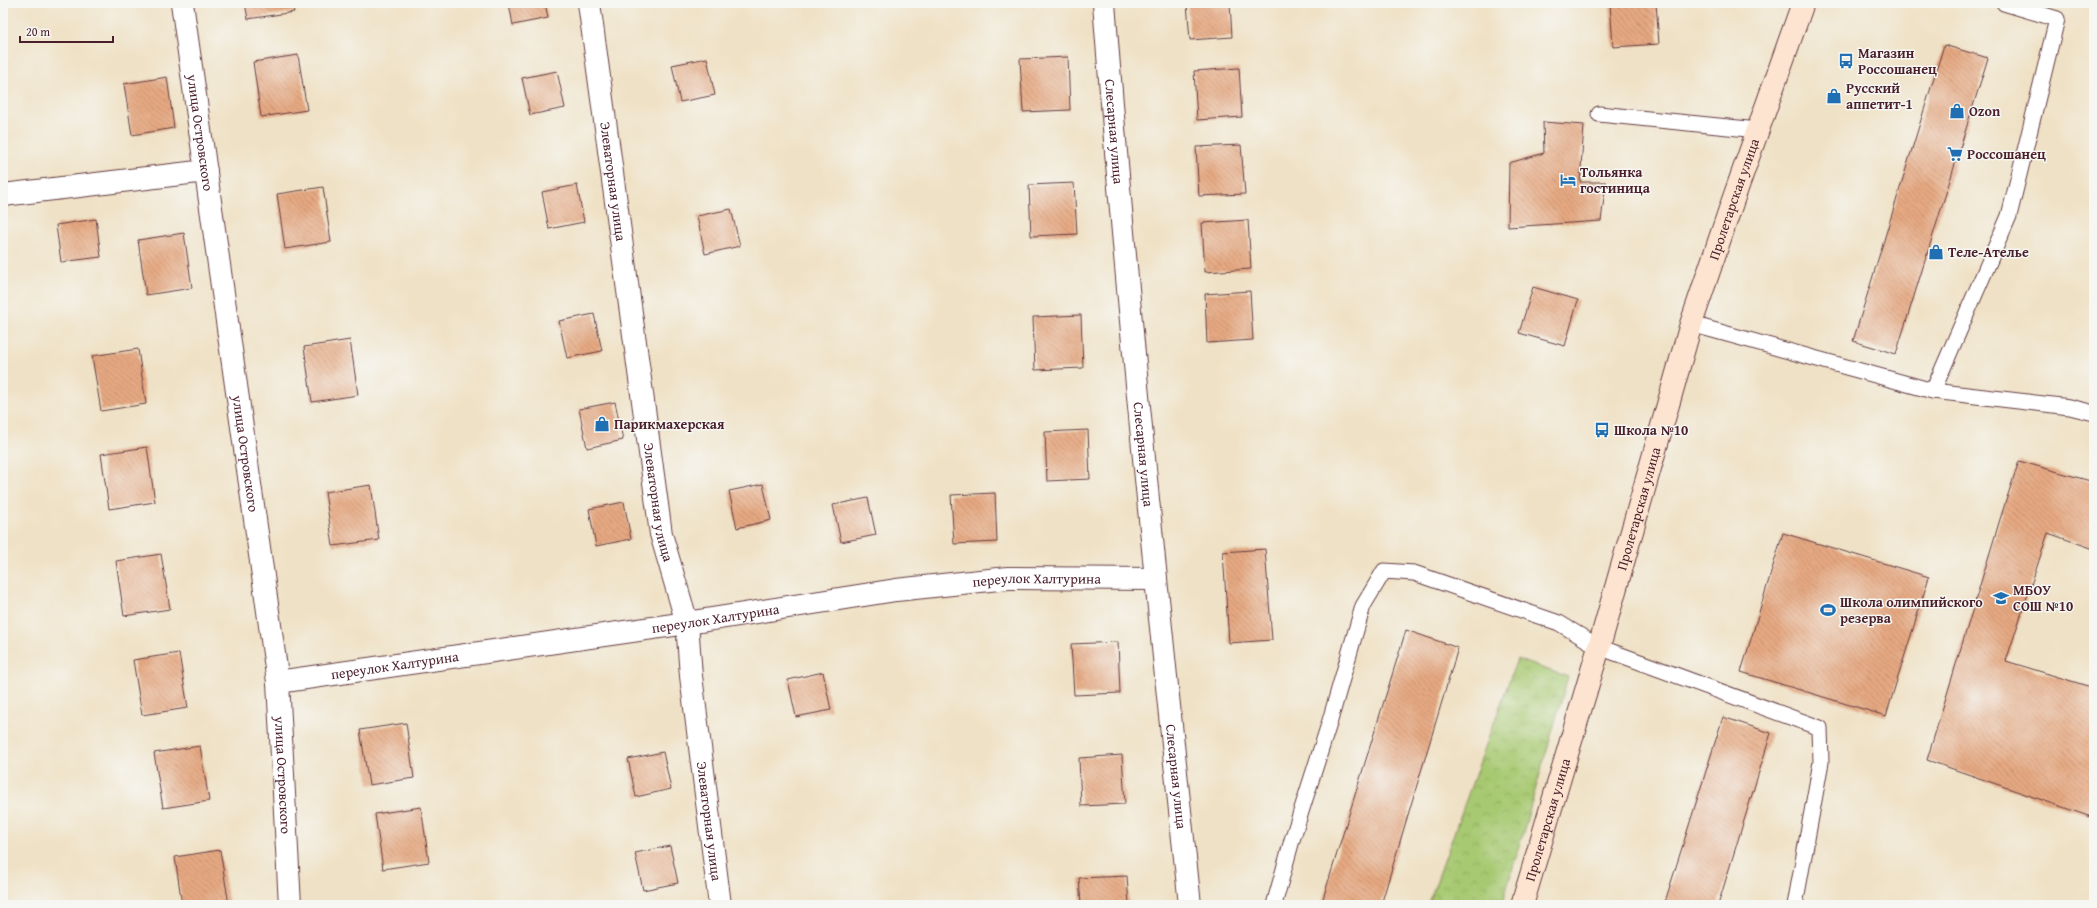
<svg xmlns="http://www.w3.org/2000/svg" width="2097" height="908" font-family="'Gentium Book Plus',serif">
<defs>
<pattern id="park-crowns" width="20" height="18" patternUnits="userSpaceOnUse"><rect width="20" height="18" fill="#a7c971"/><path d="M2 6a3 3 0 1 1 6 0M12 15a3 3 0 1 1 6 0" fill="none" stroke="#91ac62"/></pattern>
<pattern id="building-back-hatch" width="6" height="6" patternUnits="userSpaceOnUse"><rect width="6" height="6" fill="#e6a982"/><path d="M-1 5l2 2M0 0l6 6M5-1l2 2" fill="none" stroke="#bc896b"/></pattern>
</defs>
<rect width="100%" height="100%" fill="#f6f6f2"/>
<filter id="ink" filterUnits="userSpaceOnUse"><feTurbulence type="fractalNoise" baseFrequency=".025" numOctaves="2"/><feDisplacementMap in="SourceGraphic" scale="8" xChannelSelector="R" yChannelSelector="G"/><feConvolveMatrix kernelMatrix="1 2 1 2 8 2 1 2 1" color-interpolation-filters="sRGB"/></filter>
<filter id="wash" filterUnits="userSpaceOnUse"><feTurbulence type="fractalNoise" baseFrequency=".012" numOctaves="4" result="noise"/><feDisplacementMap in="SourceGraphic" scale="16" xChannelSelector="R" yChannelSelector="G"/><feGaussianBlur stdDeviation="0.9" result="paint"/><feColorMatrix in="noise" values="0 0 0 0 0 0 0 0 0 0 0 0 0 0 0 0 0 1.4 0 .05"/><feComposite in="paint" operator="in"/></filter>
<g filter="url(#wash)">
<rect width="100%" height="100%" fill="#efe1c5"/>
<polygon fill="url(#park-crowns)" stroke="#78744e" points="1517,659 1568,677 1502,905 1428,905"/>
<g id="blocks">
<g fill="url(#building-back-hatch)">
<polygon points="245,3 292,3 294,12 248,19"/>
<polygon points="509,3 545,3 548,18 513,25"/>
<polygon points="1187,3 1230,3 1232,37 1190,40"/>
<polygon points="1610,3 1656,3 1659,44 1613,47"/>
<polygon points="1944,45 1988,58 1896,354 1853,341"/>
<polygon points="298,55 307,110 261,117 253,62"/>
<polygon points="1068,57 1070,110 1023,112 1020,59"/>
<polygon points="707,58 715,95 680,102 672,65"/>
<polygon points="1239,68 1242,117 1197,120 1194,71"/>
<polygon points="557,71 565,108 530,115 522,78"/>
<polygon points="167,77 174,128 132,135 124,84"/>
<polygon points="1543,122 1584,125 1580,182 1606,182 1601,221 1508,227 1509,163 1544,153"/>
<polygon points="1241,145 1245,194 1199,196 1196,147"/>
<polygon points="1074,183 1077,234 1031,236 1029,185"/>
<polygon points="577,185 584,222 549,229 542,192"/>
<polygon points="323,187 331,242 285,249 277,194"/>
<polygon points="731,209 740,246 705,254 697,216"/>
<polygon points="96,219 101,257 61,262 56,225"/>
<polygon points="1248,220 1251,269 1205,272 1202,223"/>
<polygon points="184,233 192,288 146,295 138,240"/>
<polygon points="1533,287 1578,300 1565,346 1519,333"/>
<polygon points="1250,291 1253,340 1207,343 1205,294"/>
<polygon points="594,314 602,351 567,358 559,321"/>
<polygon points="1081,315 1083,368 1035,370 1033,317"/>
<polygon points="350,340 358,395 312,402 304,347"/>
<polygon points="138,349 146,404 101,411 92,356"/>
<polygon points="615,402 623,440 587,448 579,409"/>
<polygon points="1088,430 1090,479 1047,481 1045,432"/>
<polygon points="147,447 155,502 109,509 101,454"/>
<polygon points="2019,461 2094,482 2094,549 2048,533 2006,661 2094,688 2094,818 1927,760 2001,516"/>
<polygon points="763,484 771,520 737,528 729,491"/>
<polygon points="371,485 379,540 333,546 325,492"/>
<polygon points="995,493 997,542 954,544 951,495"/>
<polygon points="868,498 876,535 841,542 833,505"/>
<polygon points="624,502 631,539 596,546 589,509"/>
<polygon points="1783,533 1929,577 1886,716 1741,672"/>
<polygon points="1265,549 1272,640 1229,643 1223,552"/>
<polygon points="161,554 170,609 124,616 116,561"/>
<polygon points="1406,630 1458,648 1381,905 1321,905"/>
<polygon points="1118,642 1120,693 1074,695 1071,644"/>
<polygon points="179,653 188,708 142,715 133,660"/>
<polygon points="823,672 831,710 796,717 788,680"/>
<polygon points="1723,717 1771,733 1718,905 1664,905"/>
<polygon points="406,723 414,778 369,785 360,730"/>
<polygon points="200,746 209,801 163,808 154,753"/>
<polygon points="663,752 671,789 636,797 628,759"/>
<polygon points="1122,755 1125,804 1081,806 1079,758"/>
<polygon points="421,807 429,862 383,869 375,814"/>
<polygon points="670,846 678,883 643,890 635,853"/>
<polygon points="220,850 229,905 182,905 175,857"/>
<polygon points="1127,876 1129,905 1081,905 1079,878"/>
</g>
</g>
</g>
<g filter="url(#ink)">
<use href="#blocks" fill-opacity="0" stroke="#633c42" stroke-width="1"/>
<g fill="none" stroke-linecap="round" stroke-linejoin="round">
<defs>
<g id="lane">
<polyline points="1599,114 1758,130"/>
<polyline points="1691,324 1933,391 2009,216 2057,19 2004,3"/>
<polyline points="1933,391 2070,407 2094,413"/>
<polyline points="1274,905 1292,840 1329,724 1363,606 1384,571 1414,573 1559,623 1599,647 1820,728 1821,762 1795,905"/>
</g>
<g id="street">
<path id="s1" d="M 182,3 L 278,682 L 290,905"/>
<path id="s2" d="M 589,3 L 661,534 L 687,623 L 691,676 L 720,905"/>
<path id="s3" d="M 1104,3 C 1127,304 1158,605 1190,905"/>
<polyline points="3,195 206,171"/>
<path id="s4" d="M 278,682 L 687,623 L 896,590 L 1008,578 L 1156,579"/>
</g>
<g id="secondary">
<path id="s5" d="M 1522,905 L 1599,647 L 1691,324 L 1733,200 L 1803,3"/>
</g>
</defs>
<use href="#lane" stroke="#633c42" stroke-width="17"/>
<use href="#street" stroke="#633c42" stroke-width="24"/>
<use href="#secondary" stroke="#633c42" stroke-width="24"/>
<use href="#lane" stroke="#fff" stroke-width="15"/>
<use href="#street" stroke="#fff" stroke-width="22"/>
<use href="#secondary" stroke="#fde4d0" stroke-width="22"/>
</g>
</g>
<defs>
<symbol id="bus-bare" viewBox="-9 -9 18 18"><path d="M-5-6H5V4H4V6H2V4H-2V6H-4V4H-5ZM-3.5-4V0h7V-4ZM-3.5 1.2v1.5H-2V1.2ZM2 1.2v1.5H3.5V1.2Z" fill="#1f6fb2" stroke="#f6f6f2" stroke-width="2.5" paint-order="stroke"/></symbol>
<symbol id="shop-bare" viewBox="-9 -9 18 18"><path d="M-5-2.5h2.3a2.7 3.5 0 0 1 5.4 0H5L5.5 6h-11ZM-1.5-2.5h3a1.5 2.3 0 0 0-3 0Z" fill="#1f6fb2" stroke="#f6f6f2" stroke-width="2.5" paint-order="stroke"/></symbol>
<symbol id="supermarket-bare" viewBox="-9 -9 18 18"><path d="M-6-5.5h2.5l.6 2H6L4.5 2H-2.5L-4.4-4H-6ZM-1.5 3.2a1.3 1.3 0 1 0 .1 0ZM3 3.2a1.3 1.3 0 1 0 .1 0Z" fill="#1f6fb2" stroke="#f6f6f2" stroke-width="2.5" paint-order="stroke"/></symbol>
<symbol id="hotel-bare" viewBox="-9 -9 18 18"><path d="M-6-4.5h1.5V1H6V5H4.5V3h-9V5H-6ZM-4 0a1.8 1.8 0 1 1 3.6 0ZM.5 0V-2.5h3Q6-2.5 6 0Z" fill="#1f6fb2" stroke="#f6f6f2" stroke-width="2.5" paint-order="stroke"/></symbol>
<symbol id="school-bare" viewBox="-9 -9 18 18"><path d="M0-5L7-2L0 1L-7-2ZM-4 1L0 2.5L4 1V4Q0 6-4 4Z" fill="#1f6fb2" stroke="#f6f6f2" stroke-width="2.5" paint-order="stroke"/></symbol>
<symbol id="stadium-bare" viewBox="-9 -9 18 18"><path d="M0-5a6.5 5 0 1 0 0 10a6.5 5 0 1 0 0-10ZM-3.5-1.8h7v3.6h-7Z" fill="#1f6fb2" stroke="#f6f6f2" stroke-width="2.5" paint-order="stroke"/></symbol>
</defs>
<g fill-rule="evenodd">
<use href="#bus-bare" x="1835" y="50" width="22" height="22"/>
<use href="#shop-bare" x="1823" y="85" width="22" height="22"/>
<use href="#shop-bare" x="1946" y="100" width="22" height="22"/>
<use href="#supermarket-bare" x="1944" y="143" width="22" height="22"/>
<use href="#hotel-bare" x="1557" y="169" width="22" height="22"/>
<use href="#shop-bare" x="1925" y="241" width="22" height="22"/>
<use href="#shop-bare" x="591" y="413" width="22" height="22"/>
<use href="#bus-bare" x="1591" y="419" width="22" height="22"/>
<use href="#school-bare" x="1990" y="587" width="22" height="22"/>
<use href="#stadium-bare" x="1817" y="599" width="22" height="22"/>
</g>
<g text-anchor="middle" stroke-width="3" stroke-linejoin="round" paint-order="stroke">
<g font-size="14" font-weight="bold" fill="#4a1f2b" stroke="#f6f6f2" text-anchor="start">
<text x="1858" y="58">Магазин<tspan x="1858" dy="16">Россошанец</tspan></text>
<text x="1846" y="93">Русский<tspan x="1846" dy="16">аппетит-1</tspan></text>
<text x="1969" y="116">Ozon</text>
<text x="1967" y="159">Россошанец</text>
<text x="1580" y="177">Тольянка<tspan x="1580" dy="16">гостиница</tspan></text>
<text x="1948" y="257">Теле-Ателье</text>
<text x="614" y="429">Парикмахерская</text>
<text x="1614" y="435">Школа №10</text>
<text x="2013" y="595">МБОУ<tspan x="2013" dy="16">СОШ №10</tspan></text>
<text x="1840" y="607">Школа олимпийского<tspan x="1840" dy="16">резерва</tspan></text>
</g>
<g font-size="14" fill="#4a1f2b" stroke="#f6f6f2">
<text dy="5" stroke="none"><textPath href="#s1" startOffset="131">улица Островского</textPath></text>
<text dy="5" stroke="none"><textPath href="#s3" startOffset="129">Слесарная улица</textPath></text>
<text dy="5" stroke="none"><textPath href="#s2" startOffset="180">Элеваторная улица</textPath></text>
<text dy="5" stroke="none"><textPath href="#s5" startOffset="737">Пролетарская улица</textPath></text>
<text dy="5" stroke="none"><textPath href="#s1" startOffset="455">улица Островского</textPath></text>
<text dy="5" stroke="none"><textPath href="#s3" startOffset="453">Слесарная улица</textPath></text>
<text dy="5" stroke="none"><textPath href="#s2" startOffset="504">Элеваторная улица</textPath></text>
<text dy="5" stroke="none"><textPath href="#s5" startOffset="413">Пролетарская улица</textPath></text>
<text dy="5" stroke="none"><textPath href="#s4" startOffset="766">переулок Халтурина</textPath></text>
<text dy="5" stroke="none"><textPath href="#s4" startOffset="442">переулок Халтурина</textPath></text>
<text dy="5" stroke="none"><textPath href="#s4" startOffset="118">переулок Халтурина</textPath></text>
<text dy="5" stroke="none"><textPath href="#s1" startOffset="779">улица Островского</textPath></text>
<text dy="5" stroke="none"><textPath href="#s3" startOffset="777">Слесарная улица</textPath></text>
<text dy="5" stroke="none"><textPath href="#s5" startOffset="89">Пролетарская улица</textPath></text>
<text dy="5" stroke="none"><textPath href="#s2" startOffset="828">Элеваторная улица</textPath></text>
</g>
</g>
<rect width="2097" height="908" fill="none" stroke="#f6f6f2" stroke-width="16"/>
<path d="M20 36v6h93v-6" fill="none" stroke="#4a1f2b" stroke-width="2"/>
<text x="26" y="36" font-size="12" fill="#4a1f2b" stroke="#f6f6f2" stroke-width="3" paint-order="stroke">20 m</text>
</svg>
